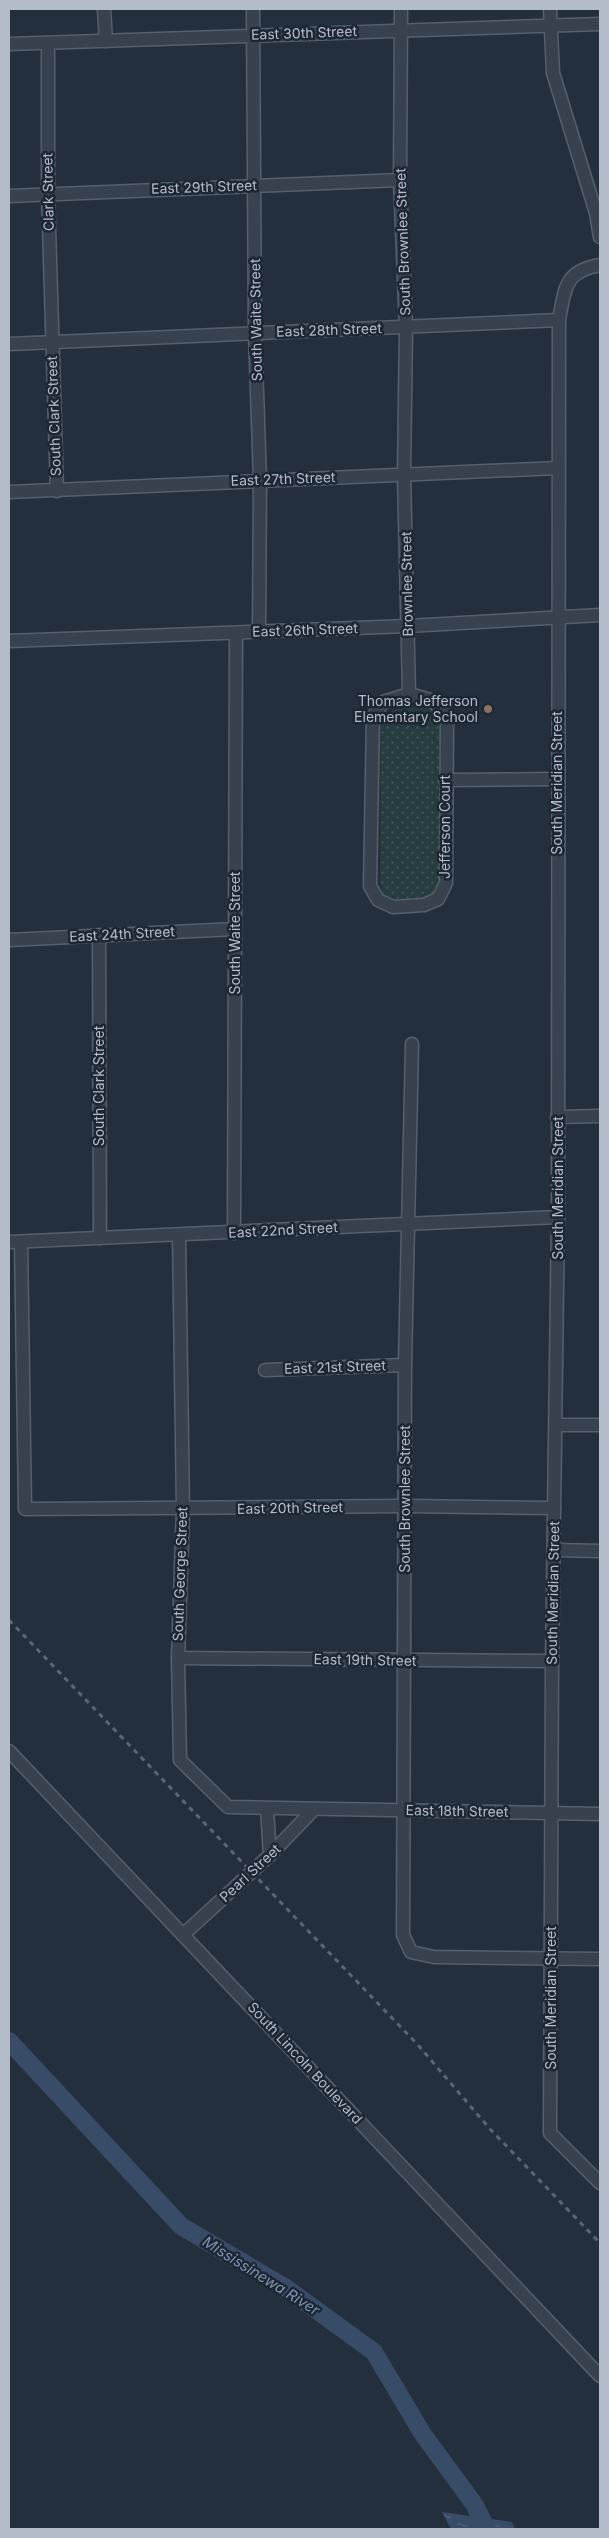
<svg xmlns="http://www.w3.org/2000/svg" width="609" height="2538" font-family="Inter,sans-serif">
<defs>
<pattern id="park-dots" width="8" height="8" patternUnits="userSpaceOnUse" patternTransform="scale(1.25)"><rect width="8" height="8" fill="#263c3f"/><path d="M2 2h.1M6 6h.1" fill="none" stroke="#435659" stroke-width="1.8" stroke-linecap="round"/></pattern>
<pattern id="water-ripples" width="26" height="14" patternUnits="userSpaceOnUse" patternTransform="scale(1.25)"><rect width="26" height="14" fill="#394c67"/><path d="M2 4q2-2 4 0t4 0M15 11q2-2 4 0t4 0" fill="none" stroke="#53647b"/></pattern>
</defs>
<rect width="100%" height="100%" fill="#242f3e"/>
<path fill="url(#park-dots)" d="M 401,706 C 421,707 438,705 442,729 L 440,883 L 439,890 L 427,902 L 394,903 L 383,893 L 380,884 L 381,725 L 385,715 Z"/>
<polygon fill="url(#water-ripples)" points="442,2512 512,2522 515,2529 451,2529"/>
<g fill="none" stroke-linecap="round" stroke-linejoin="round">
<polyline stroke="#394c67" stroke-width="18" points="9,2041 181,2226 286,2288 374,2352 422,2433 474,2504 487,2529"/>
<defs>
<g id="minor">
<polyline points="104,9 106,41"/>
<polyline points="253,9 255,333 260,480 259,631"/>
<polyline points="401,9 400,180 406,328 404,475 409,694"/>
<polyline points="550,9 553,73 596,213 600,237"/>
<polyline points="48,43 48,194 57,491"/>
<polyline points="9,44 600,24"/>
<polyline points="9,196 400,180"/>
<path d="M 600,265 C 564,271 565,289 559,320 L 558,1217 L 552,1661 L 550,2133 L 600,2183"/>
<polyline points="9,344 559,320"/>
<polyline points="9,492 557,468"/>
<polyline points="9,641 408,626 600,615"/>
<polygon points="409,694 431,700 447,715 446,883 438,899 424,905 393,907 378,900 370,886 373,717 383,702"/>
<polyline points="445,780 557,779"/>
<polyline points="99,935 100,1238"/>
<polyline points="9,940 235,929"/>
<polyline points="412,1044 405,1365 403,1935 411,1952 434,1957 600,1959"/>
<polyline points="557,1117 600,1116"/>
<polyline points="234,1233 236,633"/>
<polyline points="179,1235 183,1509 178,1658 180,1760 228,1807 600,1814"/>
<polyline points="9,1242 558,1217"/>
<polyline points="21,1242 25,1509 406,1506 554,1508"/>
<polyline points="265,1370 405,1365"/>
<polyline points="557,1425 600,1425"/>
<polyline points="554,1550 600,1551"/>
<polyline points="178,1658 552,1661"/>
<polyline points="9,1751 600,2376"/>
<polyline points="267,1809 270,1855"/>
<polyline points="184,1934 270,1855 314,1809"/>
</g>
</defs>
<use href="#minor" stroke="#565f6c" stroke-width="15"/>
<use href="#minor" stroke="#38414e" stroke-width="12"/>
<polyline stroke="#5a6575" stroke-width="3" stroke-dasharray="5 5" stroke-linecap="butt" points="9,1620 418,2045 490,2129 600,2243"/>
</g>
<circle fill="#8d6e63" stroke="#1d2633" stroke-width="2" cx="488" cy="709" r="5"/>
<g text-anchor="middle" stroke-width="5" stroke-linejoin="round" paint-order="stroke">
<g font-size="14" fill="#b4bcc9" stroke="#1d2633">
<text transform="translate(304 33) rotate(-2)" y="5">East 30th Street</text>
<text transform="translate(204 187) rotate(-2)" y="5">East 29th Street</text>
<text transform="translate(48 192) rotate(-91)" y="5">Clark Street</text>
<text transform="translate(403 242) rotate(-92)" y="5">South Brownlee Street</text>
<text transform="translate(256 320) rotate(-91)" y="5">South Waite Street</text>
<text transform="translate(329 330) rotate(-2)" y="5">East 28th Street</text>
<text transform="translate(54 416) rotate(-92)" y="5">South Clark Street</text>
<text transform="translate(283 479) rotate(-2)" y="5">East 27th Street</text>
<text transform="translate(407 584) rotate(-91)" y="5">Brownlee Street</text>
<text transform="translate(305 630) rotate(-2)" y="5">East 26th Street</text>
<text transform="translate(557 783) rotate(-90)" y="5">South Meridian Street</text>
<text transform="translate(445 827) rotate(-90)" y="5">Jefferson Court</text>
<text transform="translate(235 933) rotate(-90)" y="5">South Waite Street</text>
<text transform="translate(122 934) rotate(-3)" y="5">East 24th Street</text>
<text transform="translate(99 1086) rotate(-90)" y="5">South Clark Street</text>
<text transform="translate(558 1188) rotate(-90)" y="5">South Meridian Street</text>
<text transform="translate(283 1230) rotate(-3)" y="5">East 22nd Street</text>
<text transform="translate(335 1367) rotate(-2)" y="5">East 21st Street</text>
<text transform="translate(405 1499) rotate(-90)" y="5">South Brownlee Street</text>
<text transform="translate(290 1508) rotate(-1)" y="5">East 20th Street</text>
<text transform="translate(180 1574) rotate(-88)" y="5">South George Street</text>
<text transform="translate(553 1593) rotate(-89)" y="5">South Meridian Street</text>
<text transform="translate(365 1660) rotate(1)" y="5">East 19th Street</text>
<text transform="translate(457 1811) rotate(1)" y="5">East 18th Street</text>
<text transform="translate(250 1873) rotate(-43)" y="5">Pearl Street</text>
<text transform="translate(551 1998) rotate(-90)" y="5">South Meridian Street</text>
<text transform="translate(305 2063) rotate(47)" y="5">South Lincoln Boulevard</text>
</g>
<g font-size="14" fill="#b4bcc9" stroke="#1d2633" text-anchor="end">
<text x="478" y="706">Thomas Jefferson<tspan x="478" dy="16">Elementary School</tspan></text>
</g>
<g font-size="15" font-style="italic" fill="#7c92b1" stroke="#1d2633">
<text transform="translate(261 2276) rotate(32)" y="5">Mississinewa River</text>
</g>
</g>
<rect width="609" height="2538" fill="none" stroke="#b4bcc9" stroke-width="20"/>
</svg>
